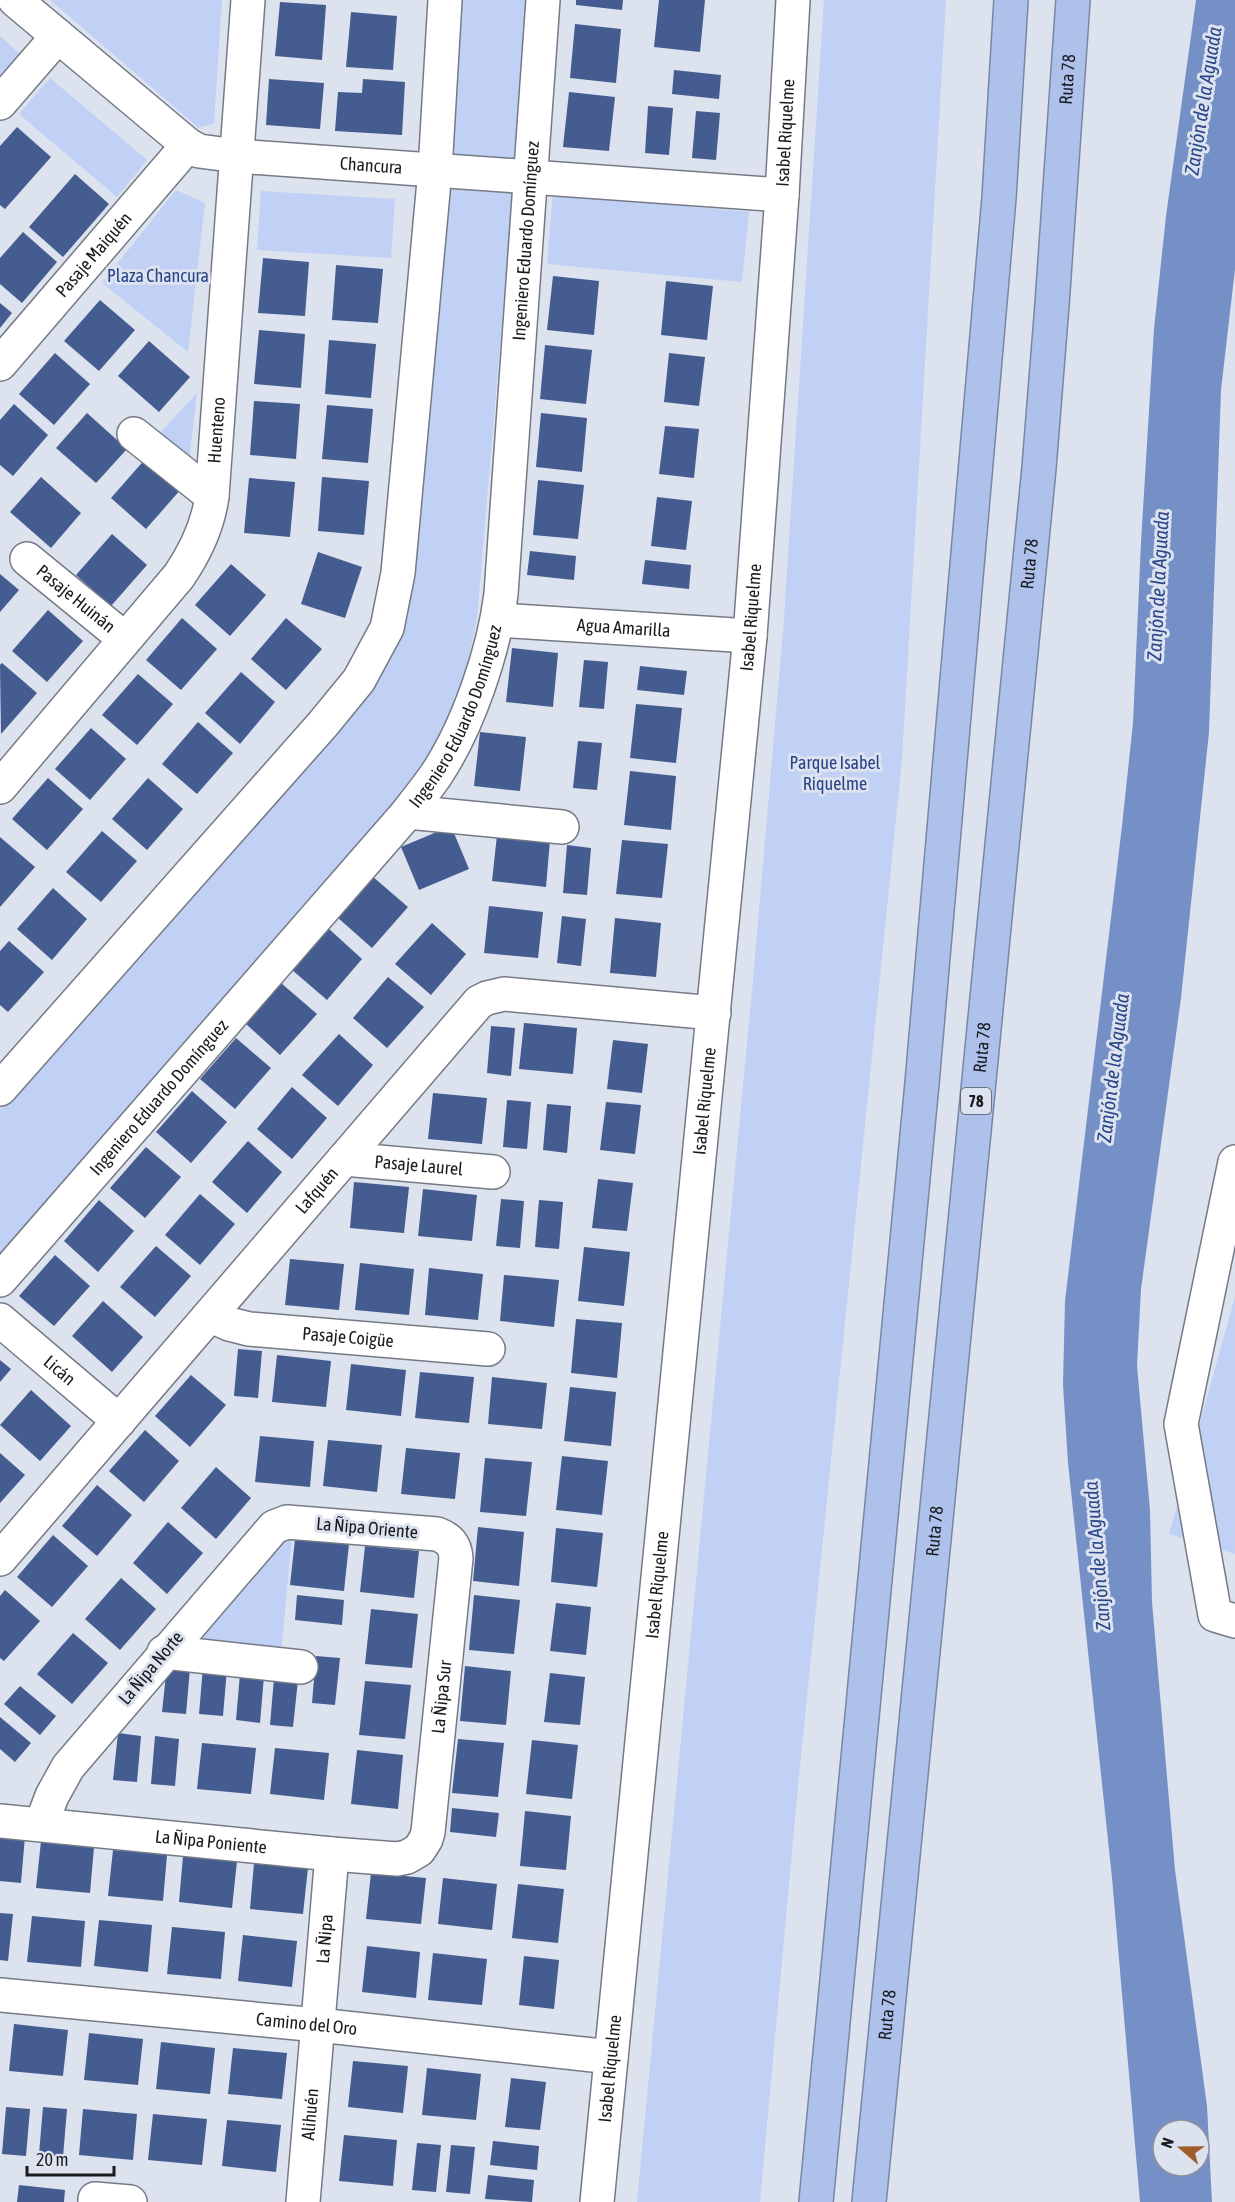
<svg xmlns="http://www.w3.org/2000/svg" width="1235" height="2202" font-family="'Asap Condensed',sans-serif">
<rect width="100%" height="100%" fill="#dce2ee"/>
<g fill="#c0d1f5">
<polygon points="50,0 222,0 214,123 199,128"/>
<path d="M 452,0 L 526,0 L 515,168 L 477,619 C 472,640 469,662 463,683 C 451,724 426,762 401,796 L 0,1257 L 0,1109 L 333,733 L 371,687 Z"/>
<polygon points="824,0 946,0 902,760 798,1786 760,2202 637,2202 752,991 783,632"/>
<polygon points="0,36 21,55 0,78"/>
<polygon points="50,78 147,160 117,197 19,114"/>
<polygon points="176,190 205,203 188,352 102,283"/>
<polygon points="261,191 395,199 391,258 257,250"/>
<polygon points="553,194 749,212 742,282 547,264"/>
<polygon points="197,393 189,461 159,434"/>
<polygon points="1235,1297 1235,1554 1169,1534"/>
<polygon points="279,1535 292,1536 281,1654 203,1647 196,1636"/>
</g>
<path fill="#758fc7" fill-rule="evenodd" d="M 1196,0 L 1235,0 L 1235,269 L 1221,390 L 1209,732 L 1181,998 L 1141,1289 L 1137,1366 L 1150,1510 L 1152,1602 L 1175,1870 L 1207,2106 L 1212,2202 L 1140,2202 L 1112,1878 L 1068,1463 L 1063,1385 L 1065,1301 L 1122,826 L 1133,723 L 1141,542 L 1154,329 L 1166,216 ZM 1163,2130 L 1199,2130 L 1199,2166 L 1163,2166 Z"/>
<g fill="#455c91">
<polygon points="576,0 623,0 622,10 576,5"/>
<polygon points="659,0 705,0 700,52 654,47"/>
<polygon points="280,2 326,5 322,60 275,56"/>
<polygon points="351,12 397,16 393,70 346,67"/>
<polygon points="575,24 621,29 616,83 570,78"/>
<polygon points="674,70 721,75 719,99 672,94"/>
<polygon points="269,79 324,83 320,129 266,125"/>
<polygon points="363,79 405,82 402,135 335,131 338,92 362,93"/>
<polygon points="569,92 615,97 609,151 563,147"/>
<polygon points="648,106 673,108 669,155 645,153"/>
<polygon points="696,111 720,113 716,160 692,158"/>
<polygon points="17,127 51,157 5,209 0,205 0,146"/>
<polygon points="75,174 109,204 63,257 29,227"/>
<polygon points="23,232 57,262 22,303 0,284 0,258"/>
<polygon points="263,258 309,262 305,316 258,313"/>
<polygon points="336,265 383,269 378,323 332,320"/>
<polygon points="553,276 599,281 594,335 547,330"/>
<polygon points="666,281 713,286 707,340 661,335"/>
<polygon points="100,300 135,330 99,371 64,341"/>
<polygon points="0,303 12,313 0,328"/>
<polygon points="259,330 305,334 301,388 254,384"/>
<polygon points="329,340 376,344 371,398 325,394"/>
<polygon points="149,341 190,377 159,412 118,376"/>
<polygon points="545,345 592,350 586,404 540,399"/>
<polygon points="55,353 90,384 54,425 19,394"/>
<polygon points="669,353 705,357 699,406 664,402"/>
<polygon points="254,401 300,404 296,459 250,455"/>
<polygon points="14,404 48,435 13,476 0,465 0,420"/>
<polygon points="327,405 373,409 368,463 322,459"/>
<polygon points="87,413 127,449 96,483 56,448"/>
<polygon points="541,413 587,418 582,472 536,467"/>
<polygon points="665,426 699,429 694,478 659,474"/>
<polygon points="147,457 182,488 146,529 111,498"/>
<polygon points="41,477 81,513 51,548 10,512"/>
<polygon points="322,477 369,481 364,535 318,531"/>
<polygon points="249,478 295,482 290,537 244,533"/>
<polygon points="538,480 584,485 578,539 533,535"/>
<polygon points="657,497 692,501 686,550 651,546"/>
<polygon points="112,534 147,565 111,606 76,575"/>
<polygon points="530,551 576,556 574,580 527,575"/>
<polygon points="318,552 362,567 345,618 301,604"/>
<polygon points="645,560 691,565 689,589 642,584"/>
<polygon points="231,564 266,595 230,636 195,605"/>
<polygon points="0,574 19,590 0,612"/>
<polygon points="48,610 83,641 47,682 12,651"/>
<polygon points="182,618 217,649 181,690 146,660"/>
<polygon points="286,618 322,649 286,690 251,659"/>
<polygon points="512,648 558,653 553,707 506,702"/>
<polygon points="584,660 608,662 604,709 579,707"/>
<polygon points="2,663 37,693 1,734 0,665"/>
<polygon points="640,666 687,671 684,695 637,690"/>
<polygon points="241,672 275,702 240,744 205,713"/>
<polygon points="138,674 173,704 137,745 102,715"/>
<polygon points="636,704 682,708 676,763 630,758"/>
<polygon points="198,722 233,753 197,794 162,764"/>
<polygon points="91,728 126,759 90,800 55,769"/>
<polygon points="480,732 526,737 520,791 474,786"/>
<polygon points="578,741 602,743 597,790 573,788"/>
<polygon points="630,771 676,776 671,830 624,825"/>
<polygon points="48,778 83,809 47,850 12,819"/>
<polygon points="148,778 183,809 147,850 112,819"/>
<polygon points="451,826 469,869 419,890 401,847"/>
<polygon points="102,831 137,861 101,902 66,872"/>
<polygon points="497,835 550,840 546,887 492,881"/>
<polygon points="0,837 35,867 0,907"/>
<polygon points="622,840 668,844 662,898 616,894"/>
<polygon points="567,845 591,848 587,895 563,893"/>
<polygon points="372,876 408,907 372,948 337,917"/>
<polygon points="53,888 87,919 52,960 17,929"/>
<polygon points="489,906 543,912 538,958 484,953"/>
<polygon points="562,916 586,919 581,966 557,963"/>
<polygon points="615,918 661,923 656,977 610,973"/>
<polygon points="432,923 466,954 431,995 395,964"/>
<polygon points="328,928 362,959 327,1000 291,969"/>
<polygon points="9,941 44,972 8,1012 0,1005 0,951"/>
<polygon points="388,977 424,1007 387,1048 353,1018"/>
<polygon points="281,983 317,1014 280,1055 246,1024"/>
<polygon points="524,1023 577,1028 573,1074 519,1069"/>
<polygon points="491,1026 515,1028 511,1076 487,1073"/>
<polygon points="339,1034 373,1065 338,1106 302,1075"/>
<polygon points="236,1038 271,1068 235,1109 200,1079"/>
<polygon points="613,1040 648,1044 642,1093 607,1089"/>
<polygon points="292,1087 327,1118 292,1159 257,1129"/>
<polygon points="192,1091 227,1122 191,1163 156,1132"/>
<polygon points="433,1093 487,1098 482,1144 428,1139"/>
<polygon points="507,1100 531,1102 527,1149 503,1147"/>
<polygon points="606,1102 641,1105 635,1154 600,1150"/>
<polygon points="547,1104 571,1106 567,1153 543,1150"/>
<polygon points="248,1141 282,1172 247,1213 212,1182"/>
<polygon points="146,1147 181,1177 145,1218 110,1188"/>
<polygon points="598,1179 633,1183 627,1231 592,1228"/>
<polygon points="354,1182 409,1187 404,1233 350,1228"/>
<polygon points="423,1189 477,1195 472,1241 418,1236"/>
<polygon points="200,1194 235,1224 200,1265 165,1235"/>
<polygon points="501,1199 524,1201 520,1248 496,1246"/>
<polygon points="99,1200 134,1231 98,1272 64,1241"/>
<polygon points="539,1200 563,1202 559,1249 535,1247"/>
<polygon points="156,1246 191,1276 155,1317 120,1287"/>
<polygon points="584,1247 630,1252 624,1306 578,1301"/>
<polygon points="55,1255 90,1286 54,1326 19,1296"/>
<polygon points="290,1259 344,1264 339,1310 285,1305"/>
<polygon points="360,1263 414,1269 409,1315 355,1310"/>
<polygon points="429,1268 483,1274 478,1320 425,1315"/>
<polygon points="504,1275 559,1280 554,1327 500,1321"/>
<polygon points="103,1301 143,1337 112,1372 72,1336"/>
<polygon points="576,1319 622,1323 617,1378 571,1373"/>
<polygon points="238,1349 262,1351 258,1398 234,1396"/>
<polygon points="277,1355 331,1361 326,1407 272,1402"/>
<polygon points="0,1360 11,1369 0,1382"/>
<polygon points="351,1364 406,1370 401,1416 346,1410"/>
<polygon points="420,1372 474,1377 469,1423 415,1418"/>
<polygon points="191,1375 226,1405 190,1447 155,1416"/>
<polygon points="492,1377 547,1383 542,1429 488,1424"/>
<polygon points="570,1387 616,1392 611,1446 564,1441"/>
<polygon points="31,1390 71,1426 40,1461 0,1425"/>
<polygon points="145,1430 179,1461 144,1502 109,1471"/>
<polygon points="260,1436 314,1441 310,1487 255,1482"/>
<polygon points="328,1440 382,1445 377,1492 323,1486"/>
<polygon points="406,1448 460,1453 455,1499 401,1494"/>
<polygon points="0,1453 25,1475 0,1503"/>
<polygon points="562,1456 608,1461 602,1515 556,1510"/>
<polygon points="485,1458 532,1462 526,1516 480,1512"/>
<polygon points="216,1467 251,1498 216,1539 181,1508"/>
<polygon points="97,1485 132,1515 97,1556 62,1526"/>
<polygon points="168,1522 203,1553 167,1594 133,1563"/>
<polygon points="478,1527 524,1532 519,1586 473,1581"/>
<polygon points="556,1528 603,1533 597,1587 551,1582"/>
<polygon points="53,1535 88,1566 52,1607 17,1577"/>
<polygon points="295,1539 349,1544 344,1591 290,1585"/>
<polygon points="365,1546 419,1551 414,1598 360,1592"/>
<polygon points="121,1578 156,1609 120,1650 85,1619"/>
<polygon points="5,1590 40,1621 4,1661 0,1658 0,1596"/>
<polygon points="297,1595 344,1600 342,1625 295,1620"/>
<polygon points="474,1595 520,1600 514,1654 469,1650"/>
<polygon points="556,1603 591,1607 586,1655 550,1651"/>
<polygon points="371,1609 418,1614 412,1668 365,1664"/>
<polygon points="73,1633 108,1663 72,1704 37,1674"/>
<polygon points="316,1656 340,1658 335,1705 312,1703"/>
<polygon points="167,1665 190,1668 186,1714 162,1712"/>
<polygon points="465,1666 511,1671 506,1725 460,1721"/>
<polygon points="203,1667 227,1669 223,1716 199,1714"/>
<polygon points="550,1673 585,1677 580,1725 544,1722"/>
<polygon points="240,1674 264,1676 260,1723 236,1720"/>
<polygon points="274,1678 298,1680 293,1727 270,1725"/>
<polygon points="365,1681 411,1685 405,1739 359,1735"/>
<polygon points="20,1686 56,1716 40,1735 4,1704"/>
<polygon points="0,1717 31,1743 15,1762 0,1749"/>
<polygon points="118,1733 141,1736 137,1782 113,1780"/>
<polygon points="155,1736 179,1739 175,1786 151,1784"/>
<polygon points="458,1739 504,1743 498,1797 452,1793"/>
<polygon points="532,1740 578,1745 572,1799 526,1794"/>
<polygon points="202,1743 256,1748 251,1794 197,1789"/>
<polygon points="275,1748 329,1753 324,1800 270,1794"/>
<polygon points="357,1750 403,1755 398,1809 351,1804"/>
<polygon points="452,1808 499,1813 496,1837 450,1832"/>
<polygon points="525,1811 571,1816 566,1870 520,1866"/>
<polygon points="0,1834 25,1836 21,1883 0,1881"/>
<polygon points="41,1841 94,1847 90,1893 36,1888"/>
<polygon points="113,1850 167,1855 163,1901 108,1896"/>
<polygon points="183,1856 237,1861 232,1908 179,1902"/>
<polygon points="254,1863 308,1868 303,1914 250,1909"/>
<polygon points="371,1873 426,1878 421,1924 366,1919"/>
<polygon points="443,1878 497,1884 492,1930 438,1924"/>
<polygon points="518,1884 564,1889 558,1943 512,1938"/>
<polygon points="0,1913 13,1914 8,1961 0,1960"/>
<polygon points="32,1916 85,1921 81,1967 27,1962"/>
<polygon points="99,1920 152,1925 148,1972 94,1966"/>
<polygon points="172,1927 225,1932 221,1979 167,1974"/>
<polygon points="243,1935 297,1941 292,1987 238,1981"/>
<polygon points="367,1946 420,1952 416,1998 362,1992"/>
<polygon points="433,1953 487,1959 482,2005 428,2000"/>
<polygon points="524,1956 559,1960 554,2009 519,2005"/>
<polygon points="14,2024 68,2030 63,2076 9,2071"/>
<polygon points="89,2033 143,2039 138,2085 84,2080"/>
<polygon points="161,2042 215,2048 210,2094 156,2089"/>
<polygon points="233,2048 287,2053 282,2099 228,2094"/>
<polygon points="353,2061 408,2066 403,2113 348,2107"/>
<polygon points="427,2068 481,2074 476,2120 422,2115"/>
<polygon points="511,2078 546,2082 540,2130 505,2127"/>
<polygon points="6,2107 30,2109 26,2156 2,2154"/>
<polygon points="43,2107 67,2109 63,2157 39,2154"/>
<polygon points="83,2109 137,2114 133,2160 79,2155"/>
<polygon points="153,2114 207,2119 202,2165 148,2160"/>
<polygon points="227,2120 281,2125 276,2172 222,2166"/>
<polygon points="344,2135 397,2140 393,2186 339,2181"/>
<polygon points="493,2141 539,2146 537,2170 490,2165"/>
<polygon points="417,2143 441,2145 436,2192 412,2190"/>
<polygon points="451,2145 475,2147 470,2194 446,2192"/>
<polygon points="488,2175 534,2180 532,2202 485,2199"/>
<polygon points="19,2185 65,2190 64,2202 17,2202"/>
</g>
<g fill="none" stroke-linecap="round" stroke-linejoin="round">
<defs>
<g id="minor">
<path id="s1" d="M 15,0 L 188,145 L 199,151 L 237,156 L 782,195"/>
<polyline points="0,103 58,36"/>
<path id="s2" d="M 0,364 L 188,145"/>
<polyline points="134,434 212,496"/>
<path id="s3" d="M 27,559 L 125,639"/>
<path id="s4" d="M 498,620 L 750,636"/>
<path id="s5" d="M 0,787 L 179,576 C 196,551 208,526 212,496 L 248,0"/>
<polyline points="408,812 562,827"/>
<polyline points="0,1089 323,724 359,680 387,628 398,573 435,170 445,0"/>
<path id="s6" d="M 344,1159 L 493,1172"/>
<polyline points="1235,1162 1181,1424 1215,1615 1235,1621"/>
<path id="s7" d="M 0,1280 L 408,812 C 417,800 427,788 436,775 C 468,727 494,651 501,594 L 543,0"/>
<path id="s8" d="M 210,1315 L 229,1324 L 249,1329 L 488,1349"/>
<path id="s9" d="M 0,1320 L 119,1421"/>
<path id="s10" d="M 0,1559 L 479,1002 L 487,998 L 504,994 L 714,1013"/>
<polyline points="164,1652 301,1667"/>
<path id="s11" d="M 0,1821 L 332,1854 L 397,1859 L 407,1857 L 419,1850 L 426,1839 L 428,1832 L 456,1558 C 455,1545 450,1539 437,1534 L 287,1522 L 274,1527 L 68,1767 L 52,1796 L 41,1825"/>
<path id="s12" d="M 0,1995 L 318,2025 L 611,2057"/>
<polyline points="95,2202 95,2199 130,2202"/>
<path id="s13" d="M 303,2202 L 332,1854"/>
<path id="s14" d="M 597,2202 L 750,636 L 782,195 L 793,0"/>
</g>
<g id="highway">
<polyline points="816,2202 922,1083 999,198 1011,0"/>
<path id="s15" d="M 869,2202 L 1039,468 L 1052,305 L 1073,0"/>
</g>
</defs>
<use href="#minor" stroke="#757a85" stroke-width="36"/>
<use href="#highway" stroke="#7987a4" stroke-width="36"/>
<use href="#minor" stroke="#fff" stroke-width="33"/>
<use href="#highway" stroke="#adc1eb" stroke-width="33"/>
</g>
<g text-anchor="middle" stroke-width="6" stroke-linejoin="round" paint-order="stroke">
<rect fill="#dce2ee" stroke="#54575e" stroke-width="1.5" x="961" y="1088" width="30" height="26" rx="4.5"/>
<g font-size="16" font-weight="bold" fill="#191b20">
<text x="976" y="1107">78</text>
</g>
<g font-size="18" fill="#191b20" stroke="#dce2ee">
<text dy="6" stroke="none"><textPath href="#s15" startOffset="2132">Ruta 78</textPath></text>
<text dy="6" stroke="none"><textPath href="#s14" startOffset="2078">Isabel Riquelme</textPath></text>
<text dy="6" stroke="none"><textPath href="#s1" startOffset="411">Chancura</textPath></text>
<text dy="6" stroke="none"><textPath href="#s7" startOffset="1215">Ingeniero Eduardo Domínguez</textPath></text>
<text dy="6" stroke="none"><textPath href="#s2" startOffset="144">Pasaje Maiquén</textPath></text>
<text dy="6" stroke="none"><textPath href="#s5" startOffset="430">Huenteno</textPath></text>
<text dy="6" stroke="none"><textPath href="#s15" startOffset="1646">Ruta 78</textPath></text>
<text dy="6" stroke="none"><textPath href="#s3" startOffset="63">Pasaje Huinán</textPath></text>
<text dy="6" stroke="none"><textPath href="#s14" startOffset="1592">Isabel Riquelme</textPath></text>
<text dy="6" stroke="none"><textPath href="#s4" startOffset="126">Agua Amarilla</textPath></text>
<text dy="6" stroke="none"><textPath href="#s7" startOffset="729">Ingeniero Eduardo Domínguez</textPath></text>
<text dy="6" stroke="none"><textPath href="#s15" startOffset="1160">Ruta 78</textPath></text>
<text dy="6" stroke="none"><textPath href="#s7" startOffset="242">Ingeniero Eduardo Domínguez</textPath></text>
<text dy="6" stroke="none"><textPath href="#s14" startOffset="1106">Isabel Riquelme</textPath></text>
<text dy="6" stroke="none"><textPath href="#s6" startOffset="75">Pasaje Laurel</textPath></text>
<text dy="6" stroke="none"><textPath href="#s10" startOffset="486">Lafquén</textPath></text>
<text dy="6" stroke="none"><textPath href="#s8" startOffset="141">Pasaje Coigüe</textPath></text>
<text dy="6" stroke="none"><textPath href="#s9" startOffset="78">Licán</textPath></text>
<text transform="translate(367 1528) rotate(5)" y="6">La Ñipa Oriente</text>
<text dy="6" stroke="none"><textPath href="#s15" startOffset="674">Ruta 78</textPath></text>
<text dy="6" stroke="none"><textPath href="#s14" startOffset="620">Isabel Riquelme</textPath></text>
<text transform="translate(151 1668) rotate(-50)" y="6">La Ñipa Norte</text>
<text dy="6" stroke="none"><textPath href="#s11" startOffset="579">La Ñipa Sur</textPath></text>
<text dy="6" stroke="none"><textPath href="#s11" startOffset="212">La Ñipa Poniente</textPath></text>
<text dy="6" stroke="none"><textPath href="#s13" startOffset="264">La Ñipa</textPath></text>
<text dy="6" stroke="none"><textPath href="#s15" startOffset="188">Ruta 78</textPath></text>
<text dy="6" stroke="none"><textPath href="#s12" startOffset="308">Camino del Oro</textPath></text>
<text dy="6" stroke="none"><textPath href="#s14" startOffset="134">Isabel Riquelme</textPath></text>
<text dy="6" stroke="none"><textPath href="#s13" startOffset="88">Alihuén</textPath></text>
</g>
<g font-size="18" fill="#284388" stroke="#dce2ee">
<text x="158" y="282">Plaza Chancura</text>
<text x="835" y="769">Parque Isabel<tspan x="835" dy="21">Riquelme</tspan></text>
</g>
<g font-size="20" font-style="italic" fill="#2b478c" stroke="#dce2ee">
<text transform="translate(1203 101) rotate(-81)" y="7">Zanjón de la Aguada</text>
<text transform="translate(1158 586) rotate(-87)" y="7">Zanjón de la Aguada</text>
<text transform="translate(1113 1068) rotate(-83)" y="7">Zanjón de la Aguada</text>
<text transform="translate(1097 1556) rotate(-95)" y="7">Zanjón de la Aguada</text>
</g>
</g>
<g transform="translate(1181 2148) rotate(290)"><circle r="28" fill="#dce2ee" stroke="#8e929c" stroke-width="1.5"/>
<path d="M0-4.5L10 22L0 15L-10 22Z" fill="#9f5d2a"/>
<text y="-9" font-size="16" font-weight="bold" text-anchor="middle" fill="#191b20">N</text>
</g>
<path d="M27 2166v9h87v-9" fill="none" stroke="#191b20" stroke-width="3"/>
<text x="36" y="2166" font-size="18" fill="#191b20" stroke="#dce2ee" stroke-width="4.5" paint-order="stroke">20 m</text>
</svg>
